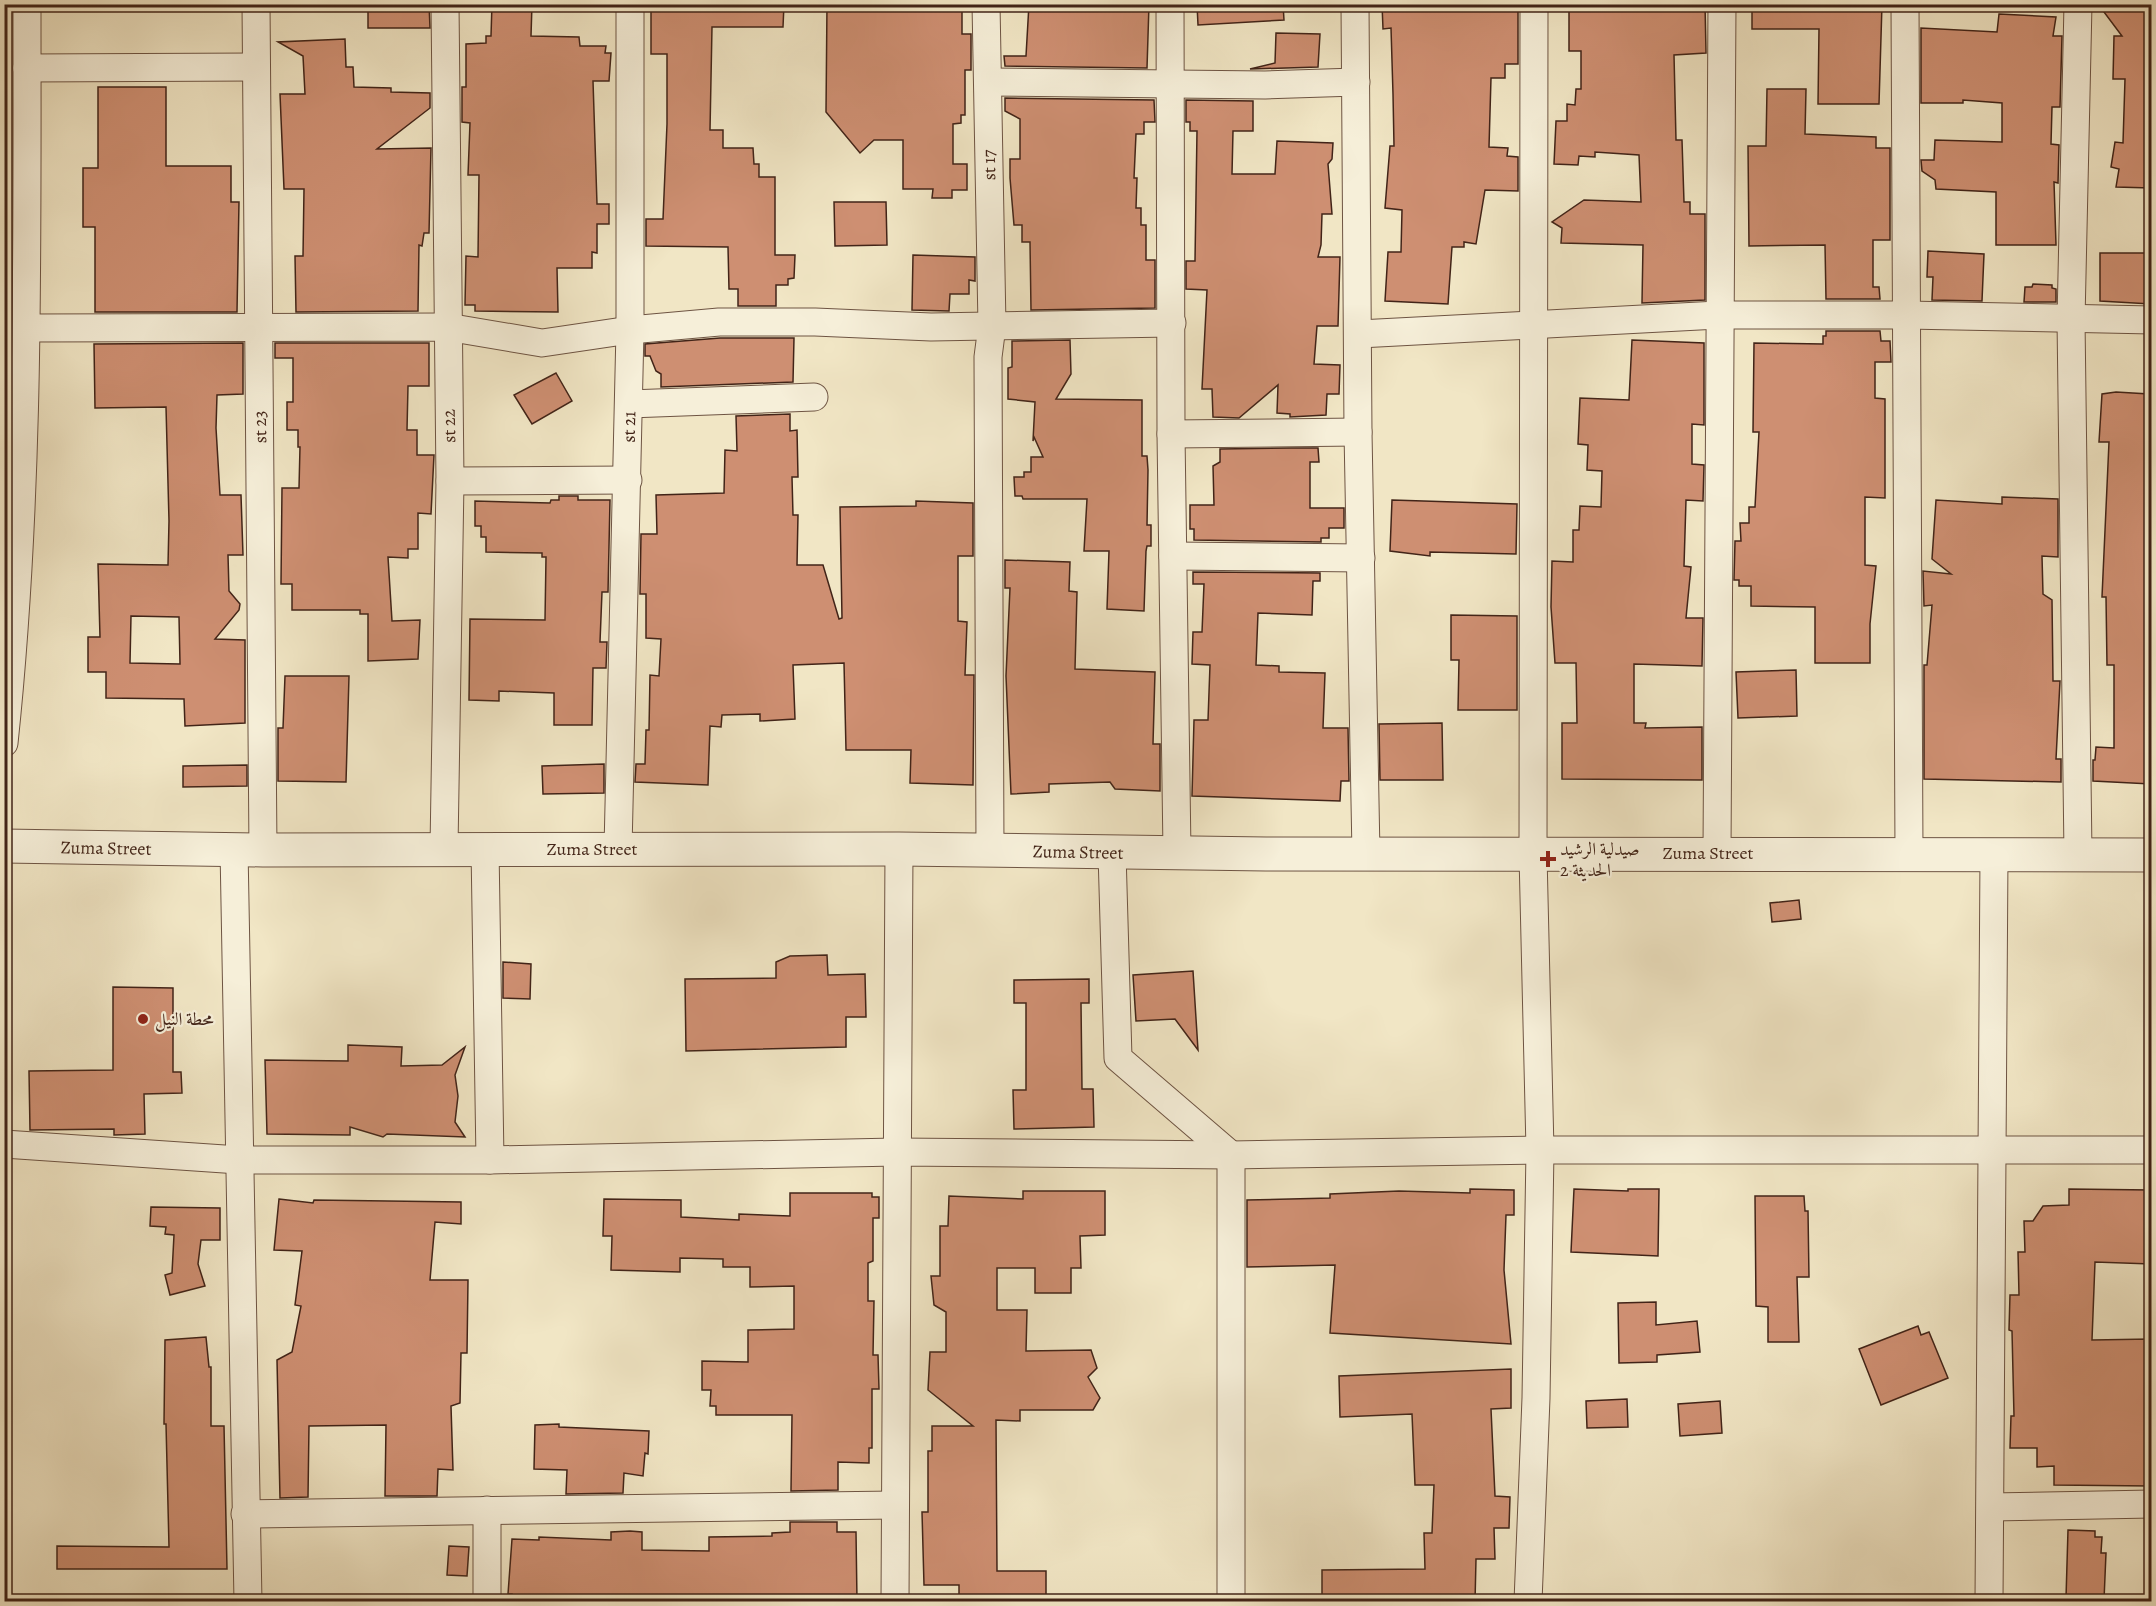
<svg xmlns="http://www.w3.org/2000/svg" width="2156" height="1606" font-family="Alegreya,Amiri,serif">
<rect width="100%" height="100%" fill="#f1e6c5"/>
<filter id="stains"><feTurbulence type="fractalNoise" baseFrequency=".00333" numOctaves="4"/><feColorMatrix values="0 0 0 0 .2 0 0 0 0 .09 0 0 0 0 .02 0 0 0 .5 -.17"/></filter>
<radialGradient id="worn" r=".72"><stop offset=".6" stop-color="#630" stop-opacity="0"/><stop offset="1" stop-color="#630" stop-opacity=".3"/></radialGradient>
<g fill="#ce8f72" stroke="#422418" stroke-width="1.5" fill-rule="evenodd">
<polygon points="368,4 429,4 430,28 368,28"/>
<polygon points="492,4 532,4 531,36 579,37 580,46 606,46 605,53 611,53 609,81 593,81 597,204 609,204 609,224 597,224 597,253 592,252 592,268 557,268 558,312 475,311 475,305 465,305 466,256 478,257 479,175 468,175 470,123 462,122 462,87 466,87 466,44 486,43 486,36 491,36"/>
<polygon points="669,4 784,4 783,27 712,27 710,130 723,130 723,148 753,148 754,164 759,164 759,177 775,177 775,255 795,255 794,278 788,279 788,285 776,285 776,306 738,306 738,289 729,289 728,247 646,246 646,219 663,219 667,124 667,54 651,54 651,6"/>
<polygon points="827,4 962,4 962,34 971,34 971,70 965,70 965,115 961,115 961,123 953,124 953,164 967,164 967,190 952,190 952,198 932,198 933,189 903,189 903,140 874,140 860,153 826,112"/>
<polygon points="1029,4 1149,4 1147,68 1005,66 1004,56 1026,56"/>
<polygon points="1197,4 1283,4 1284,20 1198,25"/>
<polygon points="1382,4 1518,4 1518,64 1505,64 1505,78 1491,78 1489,147 1508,148 1507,156 1518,157 1518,191 1485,190 1476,244 1464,242 1464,247 1452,247 1448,304 1385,301 1388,252 1401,252 1402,210 1385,208 1390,146 1394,146 1393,94 1391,28 1383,29"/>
<polygon points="1569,4 1705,4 1706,53 1674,55 1676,140 1682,140 1684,202 1690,202 1690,214 1705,214 1705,300 1642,303 1643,245 1561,243 1562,228 1552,222 1584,200 1641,202 1639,155 1595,152 1595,157 1579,156 1578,165 1554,164 1556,121 1567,121 1567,104 1575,105 1576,89 1581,89 1581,51 1569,51"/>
<polygon points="1752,4 1882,4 1879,104 1818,104 1819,29 1752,29"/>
<polygon points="2098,4 2151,4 2151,188 2116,187 2119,169 2111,167 2115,142 2123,143 2125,79 2113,79 2114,36 2122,36"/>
<polygon points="1999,14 2056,17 2053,36 2062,36 2060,107 2052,107 2051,144 2059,145 2058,183 2054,182 2056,245 1996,245 1996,192 1936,189 1935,180 1922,171 1921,160 1934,160 1935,140 2002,142 2002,103 1963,100 1963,103 1921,103 1921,28 1997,32"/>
<polygon points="1276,33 1320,34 1318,67 1250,69 1275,63"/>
<polygon points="345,39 346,67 353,67 354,87 391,88 391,92 430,93 430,108 377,149 431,148 429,233 424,233 422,246 419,245 418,311 296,312 295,256 303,256 304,189 284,189 280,94 305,94 303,56 278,42"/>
<polygon points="98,87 166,87 166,166 231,166 231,202 239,202 237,312 95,312 95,227 83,227 83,168 98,168"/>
<polygon points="1767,89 1806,89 1805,134 1876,137 1876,148 1890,148 1890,240 1873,240 1873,287 1879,287 1880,299 1826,299 1825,245 1749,246 1748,146 1766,146"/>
<polygon points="1005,98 1154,100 1155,122 1144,122 1144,134 1136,134 1134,178 1137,178 1136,208 1141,208 1141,225 1146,225 1146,260 1155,260 1155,308 1031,310 1030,242 1022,242 1022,225 1014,225 1010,178 1010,159 1020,159 1020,119 1005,111"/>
<polygon points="1186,100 1253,101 1253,131 1233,131 1232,174 1275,174 1277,141 1333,143 1332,159 1328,164 1332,214 1322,214 1321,245 1318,257 1340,257 1338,326 1317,326 1314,364 1340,365 1339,394 1327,394 1326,415 1290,417 1290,414 1277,413 1278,385 1239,418 1213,417 1212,389 1202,389 1207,290 1186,289 1186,261 1195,261 1197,131 1190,131 1190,122 1186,122"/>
<polygon points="834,202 886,202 887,245 835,246"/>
<polygon points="1928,251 1984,254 1982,301 1932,300 1933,277 1927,277"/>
<polygon points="2100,253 2151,253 2151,304 2100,301"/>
<polygon points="913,255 975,257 975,281 969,280 969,294 950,294 949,311 912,310"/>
<polygon points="2033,284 2052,285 2052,288 2056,289 2056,302 2024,302 2025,287 2032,287"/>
<polygon points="1826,331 1880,331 1881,341 1890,341 1891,362 1875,362 1875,398 1885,399 1885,498 1865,497 1865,565 1876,566 1870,624 1870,663 1815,663 1815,607 1751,606 1751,586 1739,586 1739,580 1734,580 1735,541 1741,541 1740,523 1749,523 1749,507 1755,507 1759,432 1753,432 1754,343 1823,344 1823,336 1826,336"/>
<polygon points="720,338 794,338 793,382 661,387 661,374 656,371 650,356 645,356 645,344"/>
<polygon points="1070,340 1071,374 1056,399 1142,400 1142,456 1147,456 1148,470 1147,525 1151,525 1151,546 1147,546 1146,551 1144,611 1107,609 1109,551 1084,551 1087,499 1023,499 1022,496 1015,496 1014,477 1024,477 1024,472 1031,472 1031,457 1043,457 1034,437 1033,441 1035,402 1008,399 1008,368 1012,367 1012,341"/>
<polygon points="1632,340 1704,343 1704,425 1692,424 1692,464 1704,465 1703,501 1686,500 1684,566 1691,567 1686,618 1703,618 1702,666 1634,664 1634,723 1646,723 1645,728 1702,727 1702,780 1562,779 1562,723 1577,723 1576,663 1555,663 1551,607 1552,561 1573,562 1573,530 1579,530 1580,506 1601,507 1602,471 1587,470 1588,445 1578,444 1580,398 1629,400"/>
<path d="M 243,343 L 243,394 L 217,395 L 216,428 L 220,495 L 241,495 L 243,555 L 228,555 L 229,591 L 240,604 L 239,610 L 215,639 L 245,640 L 245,723 L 185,726 L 184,699 L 106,698 L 106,672 L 88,672 L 88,637 L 100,637 L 98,564 L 168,565 L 169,521 L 166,407 L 95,408 L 94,344 ZM 131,616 L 179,617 L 180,664 L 130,663 Z"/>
<polygon points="275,343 429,343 429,386 408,386 407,430 417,430 417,455 434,455 431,514 418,513 418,549 408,549 408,558 388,557 392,621 420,620 418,659 368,661 368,614 360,614 360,610 292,610 292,584 281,584 282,488 299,488 300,447 298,447 298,430 287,430 287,402 293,402 293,358 275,358"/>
<polygon points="556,373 572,401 532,424 514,395"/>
<polygon points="2116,392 2149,394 2151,409 2151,784 2093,781 2093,760 2095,760 2096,747 2114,748 2114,665 2107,665 2106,597 2102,597 2109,442 2099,442 2102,394"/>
<polygon points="790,414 790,431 797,430 798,477 792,477 793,515 798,515 797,565 823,565 839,619 842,618 840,507 916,506 916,501 973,503 973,556 958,556 958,621 967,622 965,675 974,675 973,785 910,783 911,750 846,750 844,663 793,665 795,719 760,721 760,714 722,715 721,727 710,726 708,785 635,782 636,764 645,764 646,730 649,730 650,675 659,676 661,639 646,638 646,594 640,594 641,534 657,534 656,495 724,493 725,450 737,451 736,416"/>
<polygon points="1291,448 1318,448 1319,462 1310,462 1310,508 1344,508 1344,528 1329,528 1329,538 1321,538 1321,542 1194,540 1194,529 1190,529 1190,505 1214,505 1213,466 1220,462 1220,449"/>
<polygon points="559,496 578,496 578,500 610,500 608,592 602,592 600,642 607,642 606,668 593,668 592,725 554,725 554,693 499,691 499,701 469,700 470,619 545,620 546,557 542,557 542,553 486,552 486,537 481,537 481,526 475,526 475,501 550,503 551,500 559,500"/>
<polygon points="2002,497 2058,499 2058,557 2042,556 2043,594 2052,600 2053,681 2060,681 2056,759 2061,759 2061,782 1924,779 1924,665 1927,665 1932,605 1924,606 1923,571 1951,574 1932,559 1936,500 2002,504"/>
<polygon points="1392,500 1517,504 1516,554 1430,552 1430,556 1390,551"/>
<polygon points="1005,560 1070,562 1069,591 1077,592 1075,669 1155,672 1153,744 1160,744 1160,791 1115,789 1110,782 1049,784 1049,792 1011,794 1006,676 1010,588 1005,588"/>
<polygon points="1193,572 1320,573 1320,581 1313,581 1312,615 1258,613 1256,665 1279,666 1279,672 1325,673 1323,728 1348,728 1349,781 1341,781 1340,801 1192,796 1194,720 1208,720 1210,665 1192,664 1193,632 1202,632 1204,584 1193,584"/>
<polygon points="1451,615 1517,616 1517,710 1458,710 1459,660 1451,660"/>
<polygon points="1796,670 1797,716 1738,718 1736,672"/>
<polygon points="285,676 349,676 346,782 278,781 278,728 283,728"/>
<polygon points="1442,723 1443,780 1380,780 1379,724"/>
<polygon points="604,764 604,793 543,794 542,766"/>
<polygon points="247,765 247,786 183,787 183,766"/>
<polygon points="1799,900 1801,919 1772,922 1770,903"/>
<polygon points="827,955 828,975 865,974 866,1017 846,1017 846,1047 686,1051 685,979 776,978 776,962 790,956"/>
<polygon points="503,962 531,964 530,999 503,998"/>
<polygon points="1193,971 1198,1050 1175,1019 1136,1021 1133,975"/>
<polygon points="1089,979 1089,1003 1081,1003 1082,1089 1093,1089 1094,1127 1014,1129 1013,1090 1026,1090 1026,1003 1014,1003 1014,980"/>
<polygon points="113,987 173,988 173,1072 181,1072 182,1093 144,1094 145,1134 114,1135 114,1129 30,1130 29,1071 113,1070"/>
<polygon points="348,1045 402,1047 401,1066 442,1065 465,1047 455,1075 458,1096 455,1122 465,1137 387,1134 383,1137 350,1127 350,1135 267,1134 265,1060 348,1061"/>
<polygon points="1470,1189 1514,1190 1514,1215 1506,1215 1504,1270 1511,1344 1330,1333 1335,1265 1247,1267 1247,1200 1330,1198 1330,1194 1399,1191 1470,1193"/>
<polygon points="1574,1189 1628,1191 1628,1189 1659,1189 1658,1256 1571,1252"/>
<polygon points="2069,1189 2151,1190 2151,1264 2095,1262 2092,1340 2151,1339 2151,1486 2054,1485 2054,1466 2037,1467 2037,1448 2010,1448 2011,1416 2014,1416 2012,1331 2009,1330 2010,1295 2019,1295 2018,1252 2025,1252 2024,1221 2033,1221 2043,1206 2069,1205"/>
<polygon points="1023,1191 1105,1191 1105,1235 1080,1236 1081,1268 1071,1268 1071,1293 1035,1293 1035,1268 997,1268 997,1310 1027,1310 1026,1351 1091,1350 1097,1368 1088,1377 1100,1398 1093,1410 1020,1410 1020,1421 996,1420 997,1571 1046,1571 1046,1602 959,1602 959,1585 924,1585 922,1512 928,1512 928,1451 932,1451 932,1426 973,1426 928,1390 930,1352 946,1352 946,1312 934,1305 931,1276 940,1276 940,1226 948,1226 949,1196 1023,1199"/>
<polygon points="790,1193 872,1193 872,1197 879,1197 879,1218 873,1218 873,1261 868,1263 868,1301 874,1301 873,1355 878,1355 879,1389 872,1389 872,1448 869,1448 869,1463 838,1462 838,1490 791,1491 792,1415 716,1415 716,1406 710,1406 711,1390 702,1390 702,1361 748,1362 748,1330 794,1329 794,1286 750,1287 750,1267 723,1267 723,1259 680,1258 680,1272 611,1270 612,1236 603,1236 604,1199 681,1200 681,1217 739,1220 739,1214 790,1216"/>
<polygon points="1755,1196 1804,1196 1805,1211 1808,1211 1809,1277 1797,1277 1799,1342 1768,1342 1768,1307 1756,1306"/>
<polygon points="279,1199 313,1203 314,1200 461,1202 461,1224 435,1222 430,1280 468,1280 467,1353 461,1353 460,1403 451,1406 453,1470 438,1469 437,1496 385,1496 386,1425 309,1426 308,1497 280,1498 277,1360 292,1352 301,1306 295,1305 302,1251 274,1250"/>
<polygon points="151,1207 220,1208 220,1240 201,1240 198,1264 205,1286 170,1295 165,1275 172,1273 174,1235 165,1234 166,1227 150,1226"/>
<polygon points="1656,1302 1656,1325 1697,1321 1700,1352 1657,1355 1657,1362 1619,1363 1618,1303"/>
<polygon points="1918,1326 1921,1335 1929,1332 1948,1378 1881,1405 1859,1349"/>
<polygon points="206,1337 209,1367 211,1367 211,1426 224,1426 227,1569 57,1569 57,1546 169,1547 166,1424 164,1424 165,1340"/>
<polygon points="1511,1369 1511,1408 1491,1409 1495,1496 1510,1497 1509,1528 1494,1528 1495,1559 1476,1559 1475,1602 1322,1602 1322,1570 1425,1569 1424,1533 1432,1533 1434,1485 1415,1485 1412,1414 1340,1417 1339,1376"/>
<polygon points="1627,1399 1628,1427 1587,1428 1586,1401"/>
<polygon points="1720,1401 1722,1433 1680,1436 1678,1404"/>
<polygon points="559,1424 559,1427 649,1431 648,1454 645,1453 643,1476 624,1473 623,1493 566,1494 567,1470 534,1469 535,1425"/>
<polygon points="790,1522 837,1522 837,1532 856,1532 857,1601 512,1602 512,1594 508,1594 512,1539 539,1540 539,1537 611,1540 611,1532 630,1531 642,1532 642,1550 709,1551 709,1537 772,1536 772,1533 790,1532"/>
<polygon points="2068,1530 2095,1531 2095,1537 2102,1537 2101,1553 2106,1553 2104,1600 2066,1598"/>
<polygon points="449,1546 469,1547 467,1576 447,1575"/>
</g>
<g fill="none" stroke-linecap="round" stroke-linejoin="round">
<defs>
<g id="minor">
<polyline points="256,4 263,850"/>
<polyline points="986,4 992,326 988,357 990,850"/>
<polyline points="1170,4 1171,434 1177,852"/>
<polyline points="1355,4 1358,432 1366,854"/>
<polyline points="1905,4 1909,853"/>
<polyline points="2078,4 2071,320 2078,854"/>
<polyline points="27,68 256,67"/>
<polyline points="988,82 1265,85 1356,82"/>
<polyline points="27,328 447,327 542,343 630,330 719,322 815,322 931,327 1172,323"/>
<polyline points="1359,334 1718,315 1906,315 2152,320"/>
<polyline points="629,404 814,397"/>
<polyline points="1171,434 1358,432"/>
<polyline points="450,481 628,480"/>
<polyline points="1173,556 1361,558"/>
<path d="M 4,743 C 30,498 27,251 27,4"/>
<polyline points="444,848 450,481 445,4"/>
<polyline points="485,848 490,1160"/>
<polyline points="234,849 248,1602"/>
<polyline points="618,849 630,330 630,4"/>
<polyline points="1112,853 1118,1058 1231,1155 1231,1602"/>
<polyline points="1717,853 1722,4"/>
<polyline points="4,1144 239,1160 490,1160 896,1152 1231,1155 1540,1150 2152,1150"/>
<polyline points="1991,1507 2152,1504"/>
<polyline points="487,1510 487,1602"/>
<polyline points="245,1514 895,1505"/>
<polyline points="895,1602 899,849"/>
<polyline points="1528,1602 1536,1398 1540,1150 1533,855 1534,4"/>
<polyline points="1989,1602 1994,855"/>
</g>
<polyline id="tertiary" points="4,846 263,850 899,849 1266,854 2152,855"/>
</defs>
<use href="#minor" stroke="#6e5443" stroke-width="29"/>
<use href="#tertiary" stroke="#6e5443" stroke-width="35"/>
<use href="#minor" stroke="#f6efd9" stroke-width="27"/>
<use href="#tertiary" stroke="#f6efd9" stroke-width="33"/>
</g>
<g fill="#8f2418" stroke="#f6efd9" stroke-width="2">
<path d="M1545 850h6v6h6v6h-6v6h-6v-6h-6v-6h6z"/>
<circle cx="143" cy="1019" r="6"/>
</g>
<g text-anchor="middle" stroke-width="4.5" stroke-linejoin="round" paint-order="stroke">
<g font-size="18" fill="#422418" stroke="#f6efd9">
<text transform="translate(989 165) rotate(-91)" y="6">st 17</text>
<text transform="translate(449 426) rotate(-91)" y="6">st 22</text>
<text transform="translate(260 427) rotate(-91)" y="6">st 23</text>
<text transform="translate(629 427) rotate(-89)" y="6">st 21</text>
<text transform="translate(106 848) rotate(1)" y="6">Zuma Street</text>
<text x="592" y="855">Zuma Street</text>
<text transform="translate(1078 852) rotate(1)" y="6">Zuma Street</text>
<text x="1708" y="859">Zuma Street</text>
</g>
<g font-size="18" fill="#422418" stroke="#f6efd9" text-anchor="start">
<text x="1560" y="855">صيدلية الرشيد<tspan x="1560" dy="21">الحديثة 2</tspan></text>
<text x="155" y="1025">محطة النيل</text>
</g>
</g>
<rect width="2156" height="1606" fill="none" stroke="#f1e6c5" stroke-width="24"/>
<rect x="6" y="6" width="2144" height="1594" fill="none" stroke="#422418" stroke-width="3"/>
<rect x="12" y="12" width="2132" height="1582" fill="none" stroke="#422418" stroke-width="1.5"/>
<rect width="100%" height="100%" filter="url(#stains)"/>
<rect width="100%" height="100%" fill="url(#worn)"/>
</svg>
